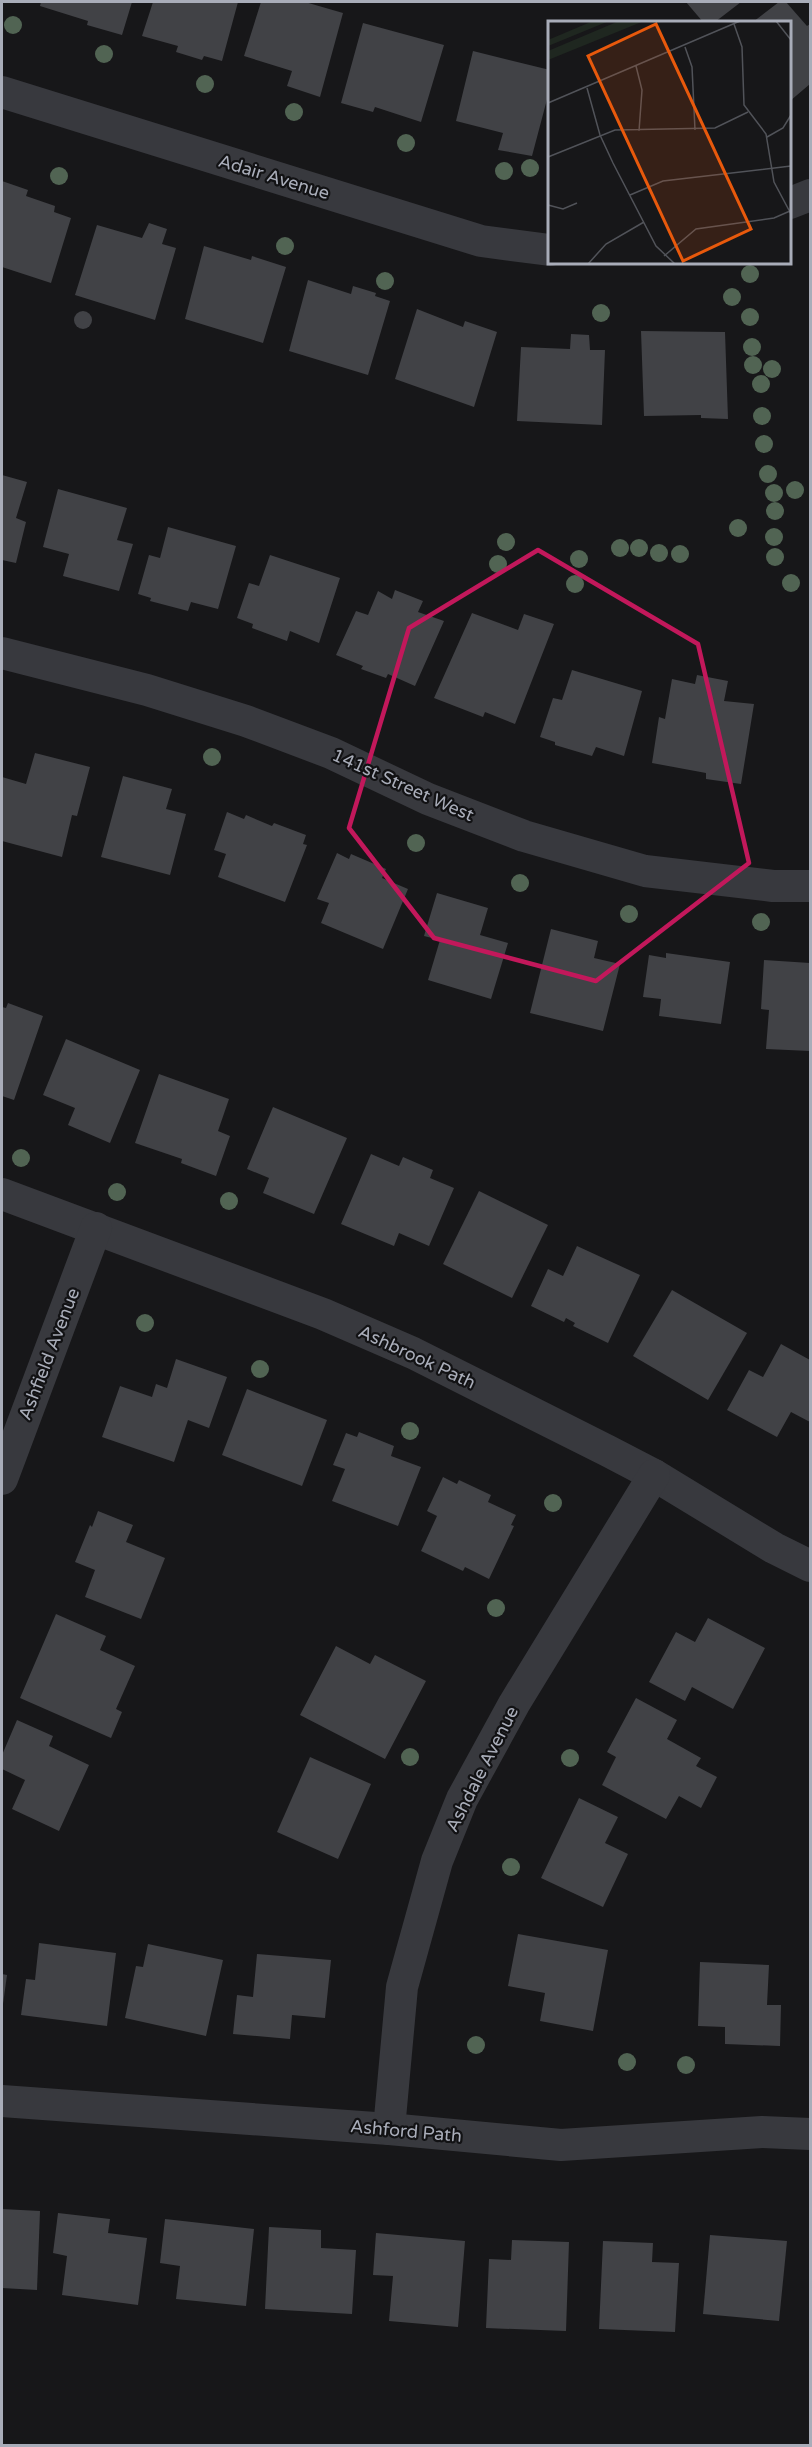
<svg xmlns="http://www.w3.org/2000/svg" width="812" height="2447" font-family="'Varela Round',sans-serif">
<rect width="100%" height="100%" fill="#171719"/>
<g fill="#414246">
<polygon points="41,2 132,2 122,35 87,25 88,21 40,6"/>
<polygon points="153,2 238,2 222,61 204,56 202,60 176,52 178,46 142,36"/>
<polygon points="261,2 305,2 343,13 320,97 287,86 292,71 244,56"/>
<polygon points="686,2 741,2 715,22 703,22"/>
<polygon points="779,2 786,2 807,26 810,24 810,84 790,101 790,22 753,22"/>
<polygon points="363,23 444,45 421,122 375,107 373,112 341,103"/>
<polygon points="473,51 550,70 550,88 532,156 498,150 503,133 456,121"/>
<polygon points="2,181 28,190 26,196 55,206 54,212 71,218 51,283 2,267"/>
<polygon points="149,223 167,229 162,244 176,248 155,320 75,295 97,225 142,238"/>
<polygon points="204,246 251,260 252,256 286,267 263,343 185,319"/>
<polygon points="308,280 351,294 353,286 376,293 375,296 390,301 368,375 289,351"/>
<polygon points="417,309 463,327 465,321 497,332 474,407 395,379"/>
<circle cx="83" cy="320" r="9"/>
<polygon points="641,331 725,332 728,419 701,418 701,415 644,416"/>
<polygon points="571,334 589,335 590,350 605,350 602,425 517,421 521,347 570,349"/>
<polygon points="2,475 27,482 16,518 26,522 16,563 2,560"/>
<polygon points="58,489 127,508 117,540 133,544 119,591 63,576 69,554 43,547"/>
<polygon points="168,527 236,546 218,609 191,602 188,611 150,601 151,598 138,594 149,555 160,558"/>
<polygon points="270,555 340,578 319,643 290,631 287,641 252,628 253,624 237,618 249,583 259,586"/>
<polygon points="395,590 423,601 418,612 444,621 415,686 388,674 386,678 361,669 363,666 336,655 356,611 368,615 378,591 392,599"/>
<polygon points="472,613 518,630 524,614 554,624 515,724 485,712 483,717 434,698"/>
<polygon points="572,670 642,691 624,756 596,747 592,756 555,745 555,742 540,737 553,698 562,700"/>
<polygon points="697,675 728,681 724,701 754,704 741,784 706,779 706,773 652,763 659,717 665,719 672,679 695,684"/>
<polygon points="35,753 90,767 77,816 72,815 62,857 2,841 2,777 26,784"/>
<polygon points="123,776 172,789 166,809 186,814 170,875 101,857"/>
<polygon points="227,812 244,819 246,815 272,826 274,823 306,835 303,844 307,845 285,902 218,877 226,854 214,850"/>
<polygon points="337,853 349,859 351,854 386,869 382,878 408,889 383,949 321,923 329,903 317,899"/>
<polygon points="437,893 488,908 480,935 508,943 491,999 428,980 440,940 424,936"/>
<polygon points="551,929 598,941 594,958 620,964 603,1031 530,1013"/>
<polygon points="666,953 730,962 721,1024 659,1016 661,999 643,997 649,955 666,958"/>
<polygon points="764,960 810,963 810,1051 766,1049 769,1010 761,1009"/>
<polygon points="8,1003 43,1016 14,1100 2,1096 2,1007 6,1008"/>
<polygon points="66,1039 140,1070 110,1143 68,1125 75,1108 43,1095"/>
<polygon points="159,1074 229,1099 218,1131 230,1136 216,1176 181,1163 182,1159 135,1143"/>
<polygon points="273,1107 347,1138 314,1214 263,1193 269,1178 247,1169"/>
<polygon points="371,1154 399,1166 403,1157 433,1170 430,1178 454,1188 429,1246 399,1233 394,1246 341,1224"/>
<polygon points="479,1191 548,1225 512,1298 443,1264"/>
<polygon points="577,1246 640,1275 608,1343 573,1326 575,1323 566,1318 564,1322 531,1306 548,1269 563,1276"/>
<polygon points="672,1290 747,1333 708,1400 633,1356"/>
<polygon points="781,1344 810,1360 810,1422 791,1412 777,1437 727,1410 749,1370 763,1377"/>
<polygon points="176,1359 227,1377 209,1428 188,1420 174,1462 102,1437 120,1386 152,1397 156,1384 167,1388"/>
<polygon points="247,1389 327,1420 302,1486 222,1455"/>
<polygon points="359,1432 394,1446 391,1456 421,1467 398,1526 332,1501 345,1469 333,1465 346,1433 357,1437"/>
<polygon points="443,1477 457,1484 459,1480 491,1495 488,1502 516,1515 511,1525 514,1526 489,1579 465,1567 463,1571 421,1551 437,1516 427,1511"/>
<polygon points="98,1511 133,1525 126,1542 165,1558 141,1619 85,1597 95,1570 75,1562 90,1525 92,1527"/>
<polygon points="56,1614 106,1636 100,1650 135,1666 116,1709 122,1712 111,1738 20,1698"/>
<polygon points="708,1618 765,1648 733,1709 692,1687 685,1701 649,1682 676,1632 695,1642"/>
<polygon points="336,1646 370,1664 375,1655 426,1681 385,1759 300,1715"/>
<polygon points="636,1698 677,1720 667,1739 701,1758 696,1766 717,1777 701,1808 679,1796 666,1819 602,1785 616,1757 607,1752"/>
<polygon points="17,1720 53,1736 49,1746 89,1765 59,1831 12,1809 25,1780 2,1769 2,1755"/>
<polygon points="310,1757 371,1784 338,1859 277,1832"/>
<polygon points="579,1798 618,1817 605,1843 628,1854 603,1907 541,1878"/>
<polygon points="518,1934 608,1950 593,2031 540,2021 545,1993 508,1986"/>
<polygon points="39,1943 116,1953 107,2026 21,2015 26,1979 35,1980"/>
<polygon points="148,1944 223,1960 206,2036 125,2018 136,1966 143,1967"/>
<polygon points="257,1954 331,1960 325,2018 292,2015 290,2039 233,2034 237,1995 253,1997"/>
<polygon points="700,1962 769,1965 767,2005 781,2005 780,2046 725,2044 725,2027 698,2026"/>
<polygon points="2,1974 7,1975 3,2004 2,2004"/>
<polygon points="2,2209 40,2211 37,2290 2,2288"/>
<polygon points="58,2213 110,2219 108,2233 147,2238 138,2305 62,2295 67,2256 53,2253"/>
<polygon points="165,2219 254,2229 246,2306 176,2299 180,2266 160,2263"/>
<polygon points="269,2227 321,2230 321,2248 356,2250 352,2314 265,2309"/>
<polygon points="376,2233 465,2241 458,2327 389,2321 393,2276 373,2275"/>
<polygon points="710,2235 787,2241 779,2321 703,2314"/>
<polygon points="512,2240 569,2242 566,2331 486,2328 489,2259 511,2260"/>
<polygon points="603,2241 653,2243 652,2262 679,2263 675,2332 599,2329"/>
</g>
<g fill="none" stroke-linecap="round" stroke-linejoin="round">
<g stroke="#38393e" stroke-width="32">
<polyline points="2,92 481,241 550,250"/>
<polyline points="790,203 810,195"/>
<polyline points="2,653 147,690 246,721 331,753 428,799 524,836 645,871 773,886 810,886"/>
<polyline points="2,1194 323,1314 413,1353 608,1451 654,1475 774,1548 810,1566"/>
<polyline points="2,1479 96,1228"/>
<polyline points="2,2101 389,2129 561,2145 762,2132 810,2134"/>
<polyline points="389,2129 402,1987 437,1861 462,1799 514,1704 654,1475"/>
</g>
</g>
<g fill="#516453">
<circle cx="13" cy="25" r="9"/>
<circle cx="104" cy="54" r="9"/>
<circle cx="205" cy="84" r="9"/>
<circle cx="294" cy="112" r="9"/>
<circle cx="406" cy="143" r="9"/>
<circle cx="530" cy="168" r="9"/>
<circle cx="504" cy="171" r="9"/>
<circle cx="59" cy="176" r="9"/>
<circle cx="285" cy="246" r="9"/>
<circle cx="750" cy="274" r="9"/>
<circle cx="385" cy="281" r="9"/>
<circle cx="732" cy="297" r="9"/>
<circle cx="601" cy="313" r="9"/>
<circle cx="750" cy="317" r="9"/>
<circle cx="752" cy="347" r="9"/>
<circle cx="753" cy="365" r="9"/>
<circle cx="772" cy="369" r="9"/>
<circle cx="761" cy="384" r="9"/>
<circle cx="762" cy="416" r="9"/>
<circle cx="764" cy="444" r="9"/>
<circle cx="768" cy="474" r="9"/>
<circle cx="795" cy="490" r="9"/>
<circle cx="774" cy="493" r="9"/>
<circle cx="775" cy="511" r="9"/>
<circle cx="738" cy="528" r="9"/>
<circle cx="774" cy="537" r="9"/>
<circle cx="506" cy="542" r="9"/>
<circle cx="620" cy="548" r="9"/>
<circle cx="639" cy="548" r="9"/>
<circle cx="659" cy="553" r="9"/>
<circle cx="680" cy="554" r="9"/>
<circle cx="775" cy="557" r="9"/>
<circle cx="579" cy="559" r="9"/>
<circle cx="498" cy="564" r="9"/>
<circle cx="791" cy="583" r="9"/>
<circle cx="575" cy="584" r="9"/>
<circle cx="212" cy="757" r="9"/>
<circle cx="416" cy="843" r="9"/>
<circle cx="520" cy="883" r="9"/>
<circle cx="629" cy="914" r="9"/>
<circle cx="761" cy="922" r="9"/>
<circle cx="21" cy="1158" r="9"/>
<circle cx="117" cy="1192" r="9"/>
<circle cx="229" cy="1201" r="9"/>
<circle cx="145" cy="1323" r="9"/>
<circle cx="260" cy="1369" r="9"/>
<circle cx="410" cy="1431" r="9"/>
<circle cx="553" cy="1503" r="9"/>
<circle cx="496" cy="1608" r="9"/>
<circle cx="410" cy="1757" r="9"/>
<circle cx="570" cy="1758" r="9"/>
<circle cx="511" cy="1867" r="9"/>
<circle cx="476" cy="2045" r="9"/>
<circle cx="627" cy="2062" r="9"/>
<circle cx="686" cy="2065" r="9"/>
</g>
<path fill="none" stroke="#c2185b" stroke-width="4.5" stroke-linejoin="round" d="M 538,550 L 698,644 L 749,863 L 596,981 L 434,938 L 349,828 L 409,628 Z"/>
<g text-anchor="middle" stroke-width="4.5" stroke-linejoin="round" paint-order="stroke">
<g font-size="18" fill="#a9adb9" stroke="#121214">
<text transform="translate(274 177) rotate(17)" y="6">Adair Avenue</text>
<text transform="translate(403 785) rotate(24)" y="6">141st Street West</text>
<text transform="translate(49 1354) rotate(-69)" y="6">Ashfield Avenue</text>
<text transform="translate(417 1357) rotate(25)" y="6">Ashbrook Path</text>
<text transform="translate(482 1769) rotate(-63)" y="6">Ashdale Avenue</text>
<text transform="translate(406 2131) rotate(5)" y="6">Ashford Path</text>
</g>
</g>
<g transform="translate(548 21)">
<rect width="243" height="243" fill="#171719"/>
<path d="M 45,0 L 61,0 L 0,25 L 0,19 ZM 71,0 L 96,0 L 0,39 L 0,30 Z" fill="#1f2720"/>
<path fill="none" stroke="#515359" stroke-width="1.5" d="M 228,0 L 243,19M 186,3 L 194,26 L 196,84 L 218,113 L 226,161 L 243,193M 137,26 L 144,46 L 147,109M 88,45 L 94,69 L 91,110M 39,67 L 52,114 L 65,142 L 108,225 L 127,243M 0,82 L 192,0M 219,116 L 235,107 L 243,94M 0,136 L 67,109 L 167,107 L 200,91M 82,174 L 115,160 L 243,145M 0,184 L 15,188 L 29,182M 116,235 L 148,208 L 226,197 L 242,190M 40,243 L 58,223 L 96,201"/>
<path fill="#e8590c" fill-opacity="0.15" stroke="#e8590c" stroke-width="3" d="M 108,3 L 203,208 L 135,240 L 40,35 Z"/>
<rect width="243" height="243" fill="none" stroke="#a9adb9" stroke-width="3"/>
</g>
<rect width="812" height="2447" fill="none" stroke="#a9adb9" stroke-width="6"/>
</svg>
